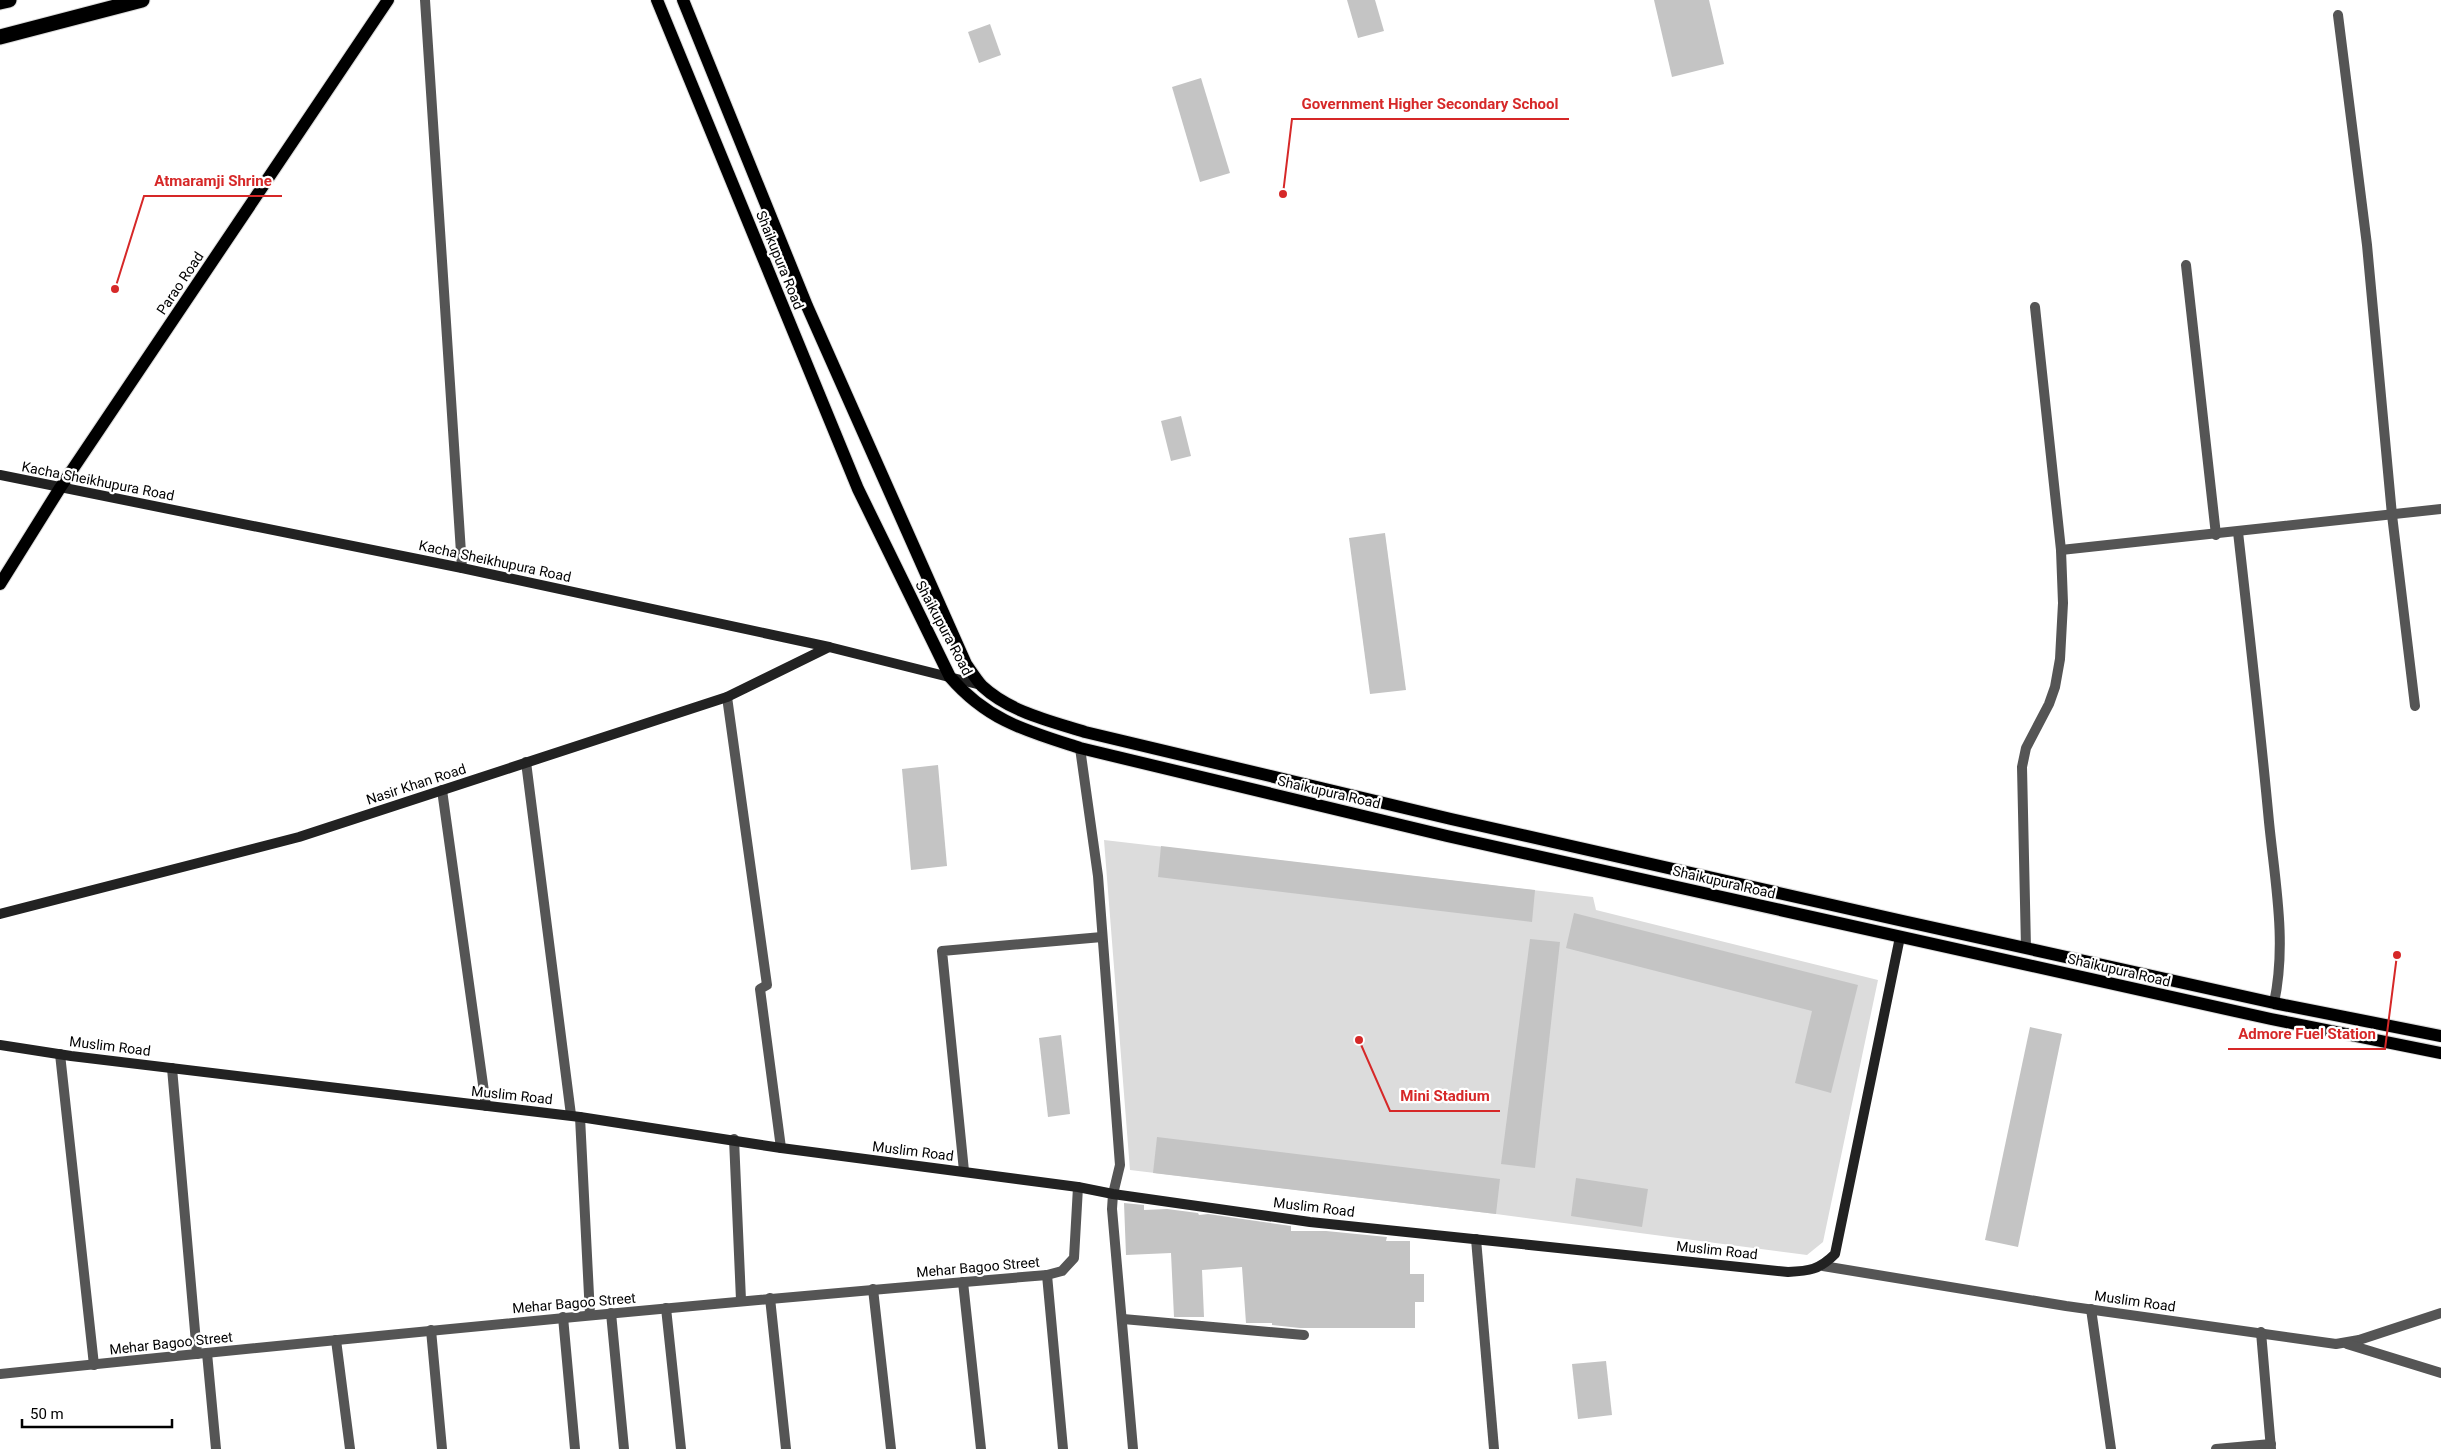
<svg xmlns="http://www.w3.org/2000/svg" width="2441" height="1449" font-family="Roboto,sans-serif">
<rect width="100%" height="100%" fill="#fff"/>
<polygon fill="#dcdcdc" points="1104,840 1593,897 1596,910 1878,980 1823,1242 1807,1255 1496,1214 1130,1170"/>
<g fill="#c4c4c4">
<polygon points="1347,0 1375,0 1384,31 1358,38"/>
<polygon points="1654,0 1709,0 1724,64 1672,77"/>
<polygon points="990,24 1001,55 979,63 968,32"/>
<polygon points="1201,78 1230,173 1200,182 1172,87"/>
<polygon points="1181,416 1191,456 1171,461 1161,421"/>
<polygon points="1385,533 1406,690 1370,694 1349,538"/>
<polygon points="938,765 947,866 911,870 902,769"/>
<polygon points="1161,846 1535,890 1532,922 1158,877"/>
<polygon points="1574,913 1858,985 1831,1093 1795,1083 1812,1011 1566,948"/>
<polygon points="1530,939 1560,942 1535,1168 1501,1164"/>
<polygon points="2030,1027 2062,1034 2018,1247 1985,1240"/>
<polygon points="1061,1035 1070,1114 1048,1117 1039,1038"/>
<polygon points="1157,1137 1500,1179 1496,1214 1153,1173"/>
<polygon points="1576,1178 1648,1189 1642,1227 1571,1216"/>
<polygon points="1124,1203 1144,1205 1144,1210 1167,1209 1198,1213 1199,1215 1208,1214 1291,1226 1291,1231 1326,1231 1387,1237 1386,1241 1410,1241 1410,1274 1424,1274 1424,1302 1415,1302 1415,1328 1300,1328 1272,1325 1272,1323 1246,1323 1242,1267 1202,1270 1204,1317 1174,1317 1171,1253 1126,1255"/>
<polygon points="1606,1361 1612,1415 1578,1419 1572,1364"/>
</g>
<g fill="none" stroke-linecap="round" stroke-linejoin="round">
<defs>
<g id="primary">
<path d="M 657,0 L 858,489 L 950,677 C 988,721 1027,731 1080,748 L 1447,836 L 2271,1019 L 2441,1053"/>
<path d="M 683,0 L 807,306 L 966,664 C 971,671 976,679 982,686 C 1010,712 1050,721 1085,732 L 1451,819 L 1903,921 L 2274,1003 L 2441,1036"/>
<polyline points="0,584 60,488 388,0"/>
</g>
<g id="highway">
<polyline points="0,2 9,0"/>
<polyline points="0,37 142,0"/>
</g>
</defs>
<use href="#primary" stroke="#dbdbdb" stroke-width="14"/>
<use href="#highway" stroke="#dbdbdb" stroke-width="17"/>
<g stroke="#555" stroke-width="10">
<polyline points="425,0 462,568"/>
<polyline points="2338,15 2367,245 2392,515 2415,706"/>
<polyline points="2186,265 2216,535"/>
<path d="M 2238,532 C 2249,629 2260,725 2269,822 C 2275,882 2287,943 2274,1003"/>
<polyline points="2061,550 2441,509"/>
<polyline points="727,697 767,985 760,989 781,1148"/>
<polyline points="1080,748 1098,876 1120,1165 1113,1194 1112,1209 1133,1449"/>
<polyline points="526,762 571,1115"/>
<polyline points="442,790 486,1106"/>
<polyline points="2026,948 2022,767 2026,748 2049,704 2055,687 2060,659 2063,603 2061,550 2035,307"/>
<polyline points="60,1054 94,1365"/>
<polyline points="172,1068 197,1354"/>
<polyline points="580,1117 590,1315"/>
<polyline points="734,1139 741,1300"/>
<polyline points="964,1171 942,951 1102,937"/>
<polyline points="1476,1239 1494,1449"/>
<polyline points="1823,1266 2066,1306 2336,1344 2359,1340 2441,1313"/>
<polyline points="1047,1275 1063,1449"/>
<polyline points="963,1282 981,1449"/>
<polyline points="873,1289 891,1449"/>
<polyline points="770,1298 786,1449"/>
<polyline points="666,1308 681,1449"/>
<polyline points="2091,1309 2111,1449"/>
<polyline points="611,1313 624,1449"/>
<polyline points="563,1317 575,1449"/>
<polyline points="1123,1319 1304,1335"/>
<polyline points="431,1330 442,1449"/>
<polyline points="2261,1332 2271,1449"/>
<polyline points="336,1340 350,1449"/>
<polyline points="2347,1344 2441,1373"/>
<polyline points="207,1353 216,1449"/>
<path d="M 0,1374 C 349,1338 697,1304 1047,1275 L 1062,1271 L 1074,1258 L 1078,1187"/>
<polyline points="2216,1449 2271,1444"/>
</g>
<g stroke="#222" stroke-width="10">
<polyline points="0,475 462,568 829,647 981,685"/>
<polyline points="0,914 299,837 727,697 829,647"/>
<path d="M 0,1045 L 71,1056 L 580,1117 L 781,1148 L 1078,1187 L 1113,1194 L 1310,1222 L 1788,1272 C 1809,1271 1819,1270 1835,1254 L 1900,937"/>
</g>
<use href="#primary" stroke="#000" stroke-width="12"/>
<use href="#highway" stroke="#000" stroke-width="15"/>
</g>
<g text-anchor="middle" stroke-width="4.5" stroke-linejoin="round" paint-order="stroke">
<g font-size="14" fill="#000" stroke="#fff">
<text transform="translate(780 260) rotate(68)" y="5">Shaikupura Road</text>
<text transform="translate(180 283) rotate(-56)" y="5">Parao Road</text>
<text transform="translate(98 481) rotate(11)" y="5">Kacha Sheikhupura Road</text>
<text transform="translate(495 561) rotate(12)" y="5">Kacha Sheikhupura Road</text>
<text transform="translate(944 628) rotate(62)" y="5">Shaikupura Road</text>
<text transform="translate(416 784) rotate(-18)" y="5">Nasir Khan Road</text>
<text transform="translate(1329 792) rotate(13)" y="5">Shaikupura Road</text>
<text transform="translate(1724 882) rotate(13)" y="5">Shaikupura Road</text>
<text transform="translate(2119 970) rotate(13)" y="5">Shaikupura Road</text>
<text transform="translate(110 1046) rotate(7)" y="5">Muslim Road</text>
<text transform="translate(512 1095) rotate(6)" y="5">Muslim Road</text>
<text transform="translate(913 1151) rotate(7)" y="5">Muslim Road</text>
<text transform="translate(1314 1207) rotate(7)" y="5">Muslim Road</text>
<text transform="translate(1717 1250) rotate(6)" y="5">Muslim Road</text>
<text transform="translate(978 1267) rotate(-5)" y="5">Mehar Bagoo Street</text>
<text transform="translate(2135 1301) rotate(8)" y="5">Muslim Road</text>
<text transform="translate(574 1303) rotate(-5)" y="5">Mehar Bagoo Street</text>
<text transform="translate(171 1343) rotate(-6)" y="5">Mehar Bagoo Street</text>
</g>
</g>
<path fill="none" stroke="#d62828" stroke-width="2" d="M1283 194L1292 119H1569M115 289L144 196H282M2397 955L2385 1049H2228M1359 1040L1390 1111H1500"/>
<g fill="#d62828" stroke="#fff" stroke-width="2">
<circle cx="1283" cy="194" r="5"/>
<circle cx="115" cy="289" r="5"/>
<circle cx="2397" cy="955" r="5"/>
<circle cx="1359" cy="1040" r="5"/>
</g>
<g font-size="15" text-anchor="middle" font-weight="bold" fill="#d62828" stroke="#fff" stroke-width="4.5" stroke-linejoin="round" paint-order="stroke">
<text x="1430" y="109">Government Higher Secondary School</text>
<text x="213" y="186">Atmaramji Shrine</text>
<text x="2307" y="1039">Admore Fuel Station</text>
<text x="1445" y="1101">Mini Stadium</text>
</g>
<path d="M22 1419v8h150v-8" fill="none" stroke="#000000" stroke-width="2.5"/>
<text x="30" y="1419" font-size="15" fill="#000000" stroke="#ffffff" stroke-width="4" paint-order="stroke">50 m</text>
</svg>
